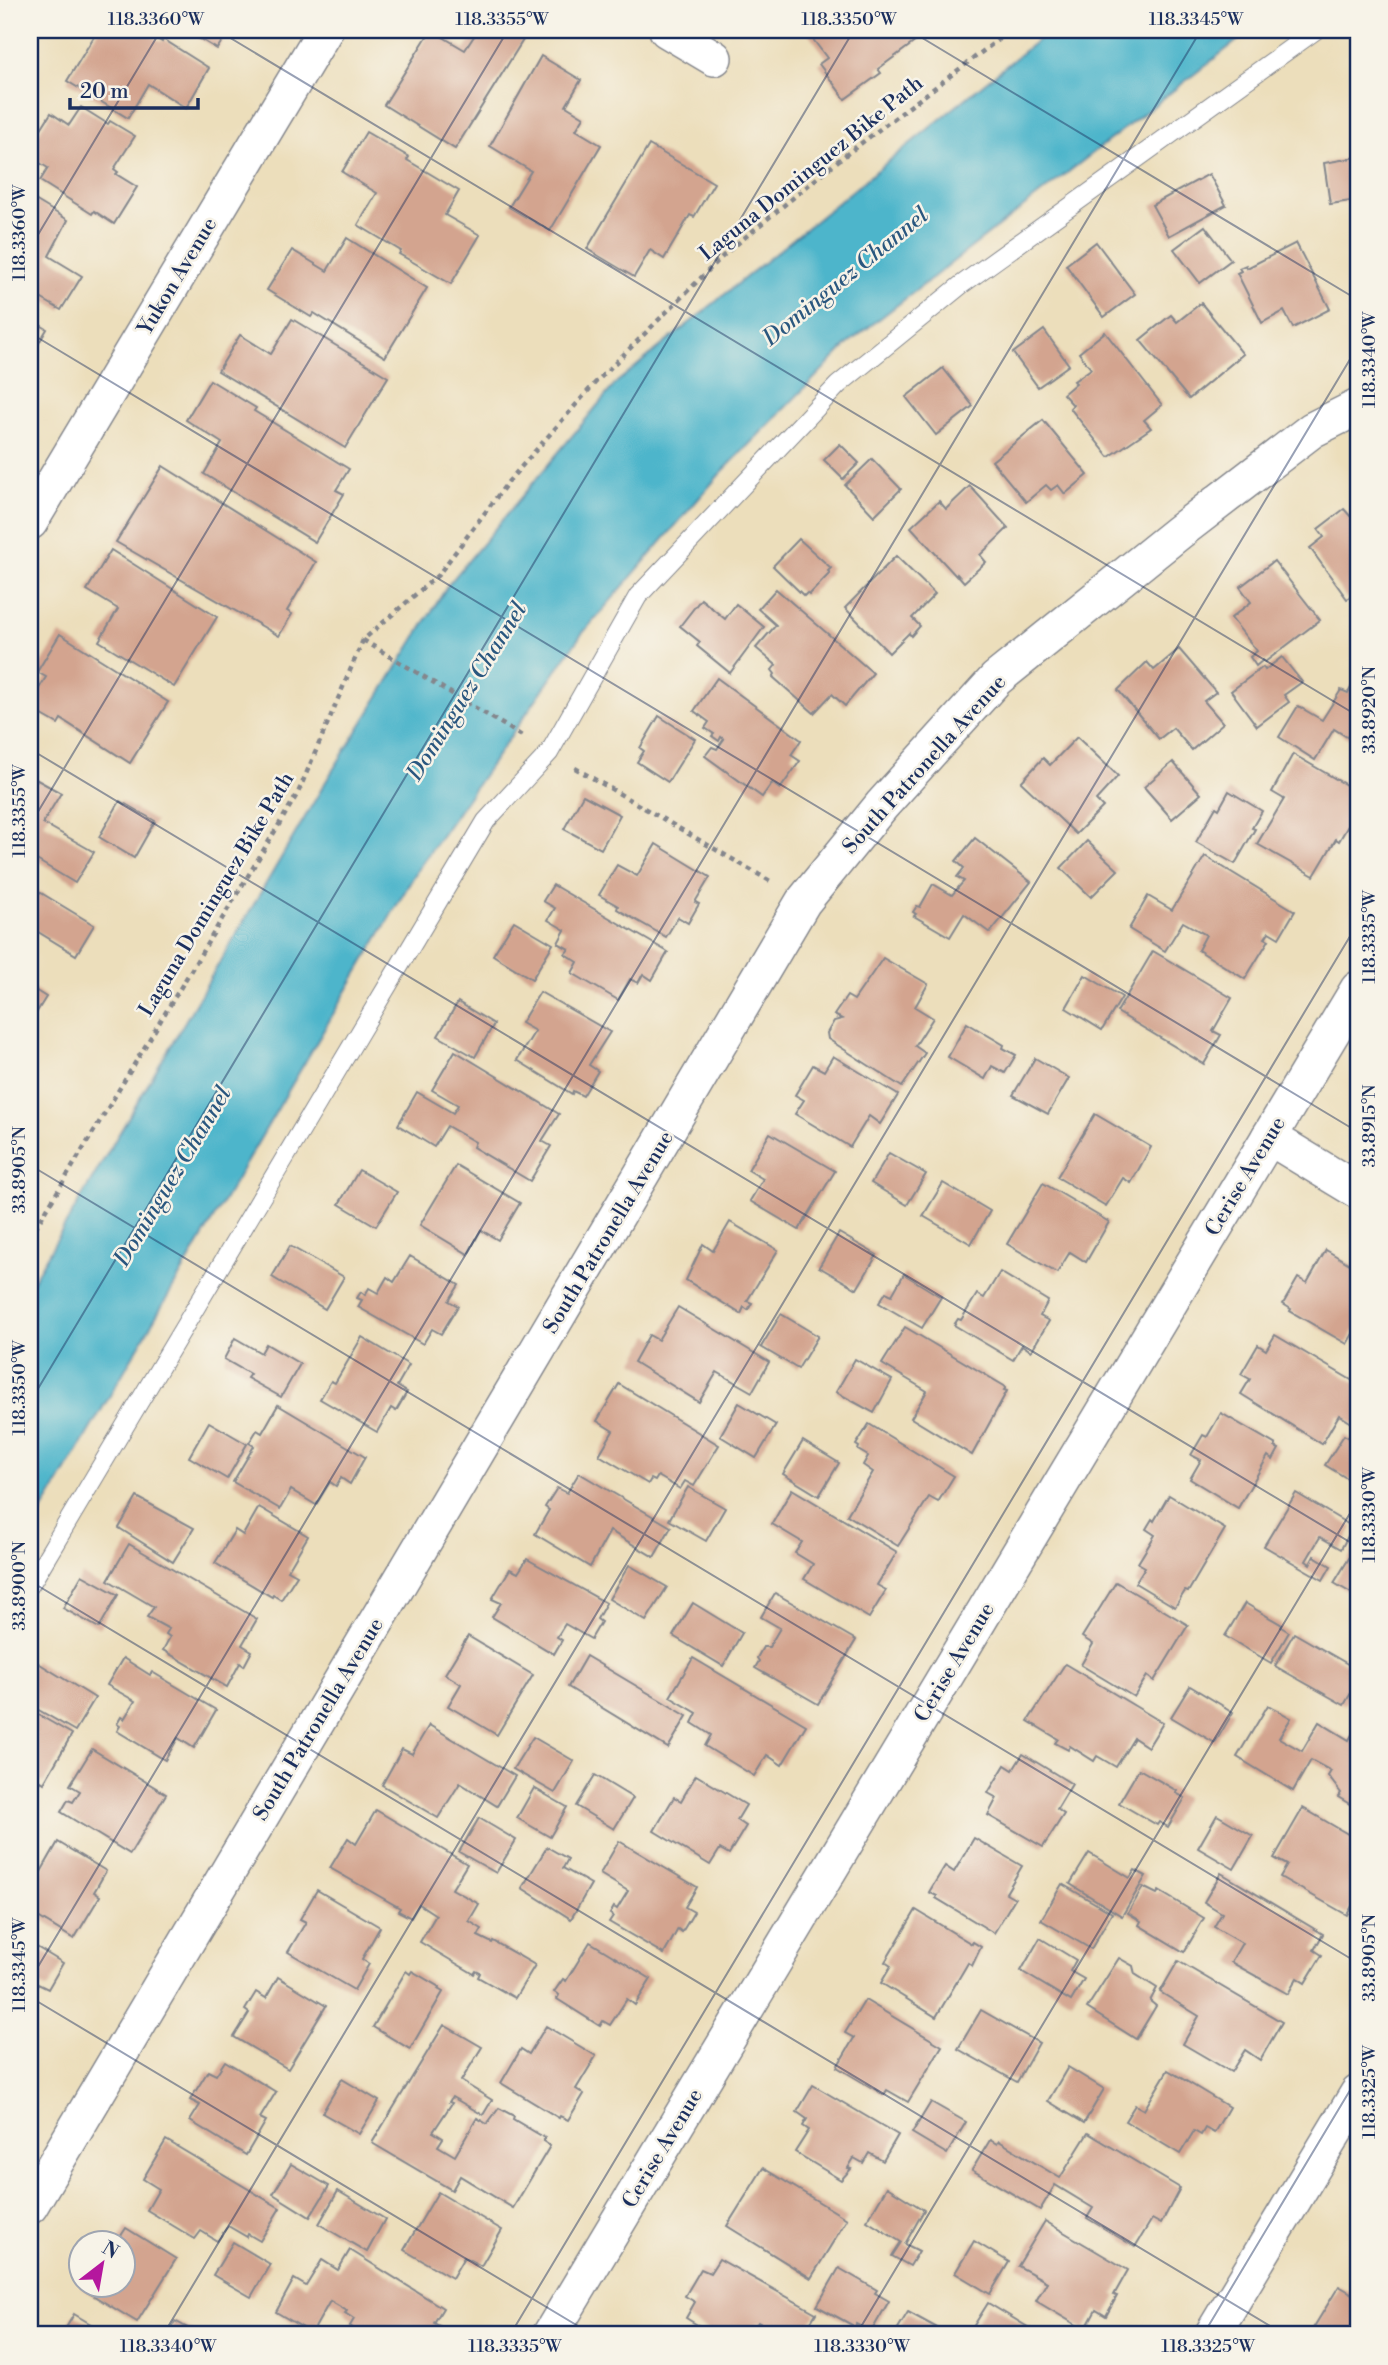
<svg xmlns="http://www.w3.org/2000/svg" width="1388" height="2365" font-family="'Libre Bodoni',serif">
<rect width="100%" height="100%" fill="#f7f3e8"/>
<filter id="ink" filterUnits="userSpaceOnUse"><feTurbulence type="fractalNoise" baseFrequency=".0143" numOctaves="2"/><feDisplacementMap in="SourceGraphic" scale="14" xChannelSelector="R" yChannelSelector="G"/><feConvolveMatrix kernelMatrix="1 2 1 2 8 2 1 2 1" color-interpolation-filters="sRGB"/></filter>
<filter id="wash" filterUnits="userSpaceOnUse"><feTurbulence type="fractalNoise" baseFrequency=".00686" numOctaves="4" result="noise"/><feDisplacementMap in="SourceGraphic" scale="28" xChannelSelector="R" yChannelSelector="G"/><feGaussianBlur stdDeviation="1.57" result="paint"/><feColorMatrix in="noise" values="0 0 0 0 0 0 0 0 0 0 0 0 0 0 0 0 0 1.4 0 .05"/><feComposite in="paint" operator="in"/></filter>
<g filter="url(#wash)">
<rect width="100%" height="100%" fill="#ecdebb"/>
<polygon fill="#4db5cb" stroke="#347294" stroke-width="2" points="1050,30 1251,30 851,341 719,475 581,635 418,869 30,1532 30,1285 328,778 448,585 617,382"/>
<g id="blocks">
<g fill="#d3a48f">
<polygon points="98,30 142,30 162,42 163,39 209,68 186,108 148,84 128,118 67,81"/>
<polygon points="185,30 229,30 217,49"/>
<polygon points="431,30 465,50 478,30 507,30 523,40 455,149 384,105"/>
<polygon points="806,30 931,30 878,69 881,73 845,99 819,64 827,58"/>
<polygon points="541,56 581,80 566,106 584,117 576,130 601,145 550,231 509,207 531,171 490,146"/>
<polygon points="81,107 108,124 110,121 135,136 114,169 118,172 116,174 137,187 114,224 94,211 92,214 40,181 48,168 30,157 30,146 51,113 69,125"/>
<polygon points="366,132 409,157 407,160 459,191 445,215 480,235 451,284 399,254 401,251 358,225 377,193 342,172"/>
<polygon points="649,145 714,183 694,217 690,215 664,259 650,250 634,277 587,249"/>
<polygon points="1358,157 1358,200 1330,204 1324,163"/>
<polygon points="1209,174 1226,205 1169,236 1152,205"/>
<polygon points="30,197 68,220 49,256 82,276 61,310 30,292"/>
<polygon points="1205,226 1231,260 1200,283 1174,249"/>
<polygon points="1355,237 1358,237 1358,268 1356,268"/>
<polygon points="347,238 427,288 385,357 314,313 311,317 267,290 292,250 327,271"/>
<polygon points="1096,242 1135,294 1104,317 1066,265"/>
<polygon points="1296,243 1330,309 1293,328 1284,311 1262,323 1237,273 1241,271 1239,268 1246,265 1247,268"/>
<polygon points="1201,303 1243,354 1189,399 1140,340 1171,315 1177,322"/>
<polygon points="30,319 47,329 30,358"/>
<polygon points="292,319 388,377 345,448 218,371 240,335 271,354"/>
<polygon points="1044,330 1069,365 1038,387 1013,353"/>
<polygon points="1105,332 1162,405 1144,420 1151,428 1109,457 1070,408 1073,405 1063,394 1076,383 1074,381 1091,369 1079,353"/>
<polygon points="943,368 973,406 936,435 906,397"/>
<polygon points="210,380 256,408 254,411 349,469 336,490 344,494 315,542 204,474 222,443 186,420"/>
<polygon points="1043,420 1088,475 1065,494 1058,485 1051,490 1046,485 1026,502 992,461"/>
<polygon points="840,444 859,463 843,479 824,460"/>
<polygon points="872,459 901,489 874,516 845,485"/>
<polygon points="163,466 316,562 287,611 292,614 279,636 116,542"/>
<polygon points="970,486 1008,528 980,555 986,562 964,582 957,574 956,576 911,527 939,501 946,509"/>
<polygon points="1344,509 1350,516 1358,511 1358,606 1351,597 1347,599 1310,548 1324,537 1318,529"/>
<polygon points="799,539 831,568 828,571 830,573 809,595 807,593 804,596 773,566"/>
<polygon points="111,550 217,617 174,687 99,641 118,609 87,590"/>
<polygon points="896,556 935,594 912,618 920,626 911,636 909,633 889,653 845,608"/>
<polygon points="1274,561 1320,620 1265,662 1263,660 1256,666 1250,657 1257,651 1231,618 1251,602 1240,587"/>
<polygon points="776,589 873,673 845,706 832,694 814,713 773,677 775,674 772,670 776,665 756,648 776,625 758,609"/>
<polygon points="701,599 725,619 736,604 764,627 730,673 697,646 700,642 680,626"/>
<polygon points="60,634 168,702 130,763 61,719 58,724 30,708 30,703 46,677 37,672"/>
<polygon points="1179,649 1216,692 1204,701 1223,723 1192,750 1173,728 1159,739 1118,690 1147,662 1154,670"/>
<polygon points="1282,657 1302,682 1284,695 1289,702 1257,726 1231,691 1263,667 1265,670"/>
<polygon points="1358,676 1358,744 1334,729 1315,760 1279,737 1298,706 1322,720 1341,690 1348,693"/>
<polygon points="717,678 801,740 791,755 800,761 780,789 772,783 762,797 705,756 712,747 717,749 724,739 721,737 719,741 712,736 714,734 705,728 709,722 694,711"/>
<polygon points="659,716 695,739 668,782 637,762 644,751 640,748"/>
<polygon points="1077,737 1118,776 1096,800 1103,807 1076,834 1021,782 1043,758 1050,765"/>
<polygon points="1293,754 1358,792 1358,803 1349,818 1352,819 1339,841 1336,839 1314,876 1257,844 1284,799 1272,792"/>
<polygon points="1173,762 1201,794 1172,819 1144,787"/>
<polygon points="30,776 61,793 43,823 94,852 75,883 30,856"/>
<polygon points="1229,791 1262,811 1252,828 1255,829 1235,864 1196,842 1216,807 1219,809"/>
<polygon points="583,795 620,815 601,849 564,829"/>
<polygon points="120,801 155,821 134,858 99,837"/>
<polygon points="975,838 1031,882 990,933 964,914 950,937 914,916 916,914 913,912 917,906 920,907 933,884 952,895 964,881 957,877 964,868 956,861"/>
<polygon points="1087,841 1118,870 1091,897 1061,868"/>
<polygon points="656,844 710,877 695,902 699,904 688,923 678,917 666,937 617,909 618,906 599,895 617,865 637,876"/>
<polygon points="1205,856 1295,911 1279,938 1269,932 1265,938 1269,940 1245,979 1198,950 1206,935 1183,922 1165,951 1129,929 1148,896 1172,910"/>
<polygon points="553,885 668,952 652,980 643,974 638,983 630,979 618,1000 572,973 578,962 565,954 569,949 558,943 565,930 548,920 555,908 543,901"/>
<polygon points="33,888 94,925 76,955 30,927 30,890 32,891"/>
<polygon points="514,921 553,944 532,979 493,955"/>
<polygon points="1153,951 1232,998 1213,1031 1221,1035 1204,1064 1117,1012"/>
<polygon points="883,958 928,984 915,1007 933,1018 915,1046 925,1053 902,1087 828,1039 827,1033 834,1021 842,1019 834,1015 847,996 854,1000"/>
<polygon points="1085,975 1122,997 1102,1030 1066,1008"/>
<polygon points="30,987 46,997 30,1023"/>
<polygon points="540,992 610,1032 589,1065 598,1071 583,1096 573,1091 572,1094 517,1060 535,1031 521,1023"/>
<polygon points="458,1002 494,1024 475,1057 438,1036"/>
<polygon points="967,1023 1004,1045 1003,1048 1016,1055 1005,1073 992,1066 985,1079 948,1057"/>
<polygon points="455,1051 559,1114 542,1141 551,1146 530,1181 473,1147 475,1142 447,1126 434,1147 398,1125 417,1092 453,1113 458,1105 432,1090"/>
<polygon points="833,1056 898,1095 880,1124 869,1116 850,1147 795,1114 804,1100 795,1095 813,1065 824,1071"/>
<polygon points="1035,1058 1069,1078 1048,1114 1013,1095"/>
<polygon points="1095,1114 1151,1147 1131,1183 1123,1178 1106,1206 1057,1177"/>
<polygon points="770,1133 835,1171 799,1230 750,1201 763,1179 748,1170"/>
<polygon points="889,1153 926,1174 907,1205 871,1183"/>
<polygon points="456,1165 520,1203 498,1240 481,1230 468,1254 420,1225"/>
<polygon points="359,1170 397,1192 376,1226 339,1204"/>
<polygon points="943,1183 990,1211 971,1244 923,1216"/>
<polygon points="1043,1183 1109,1222 1086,1262 1070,1252 1057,1273 1007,1244"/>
<polygon points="730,1222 778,1250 747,1301 752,1303 748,1310 744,1307 741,1314 686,1280 703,1244 713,1251"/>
<polygon points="839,1233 877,1255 857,1289 819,1267"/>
<polygon points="290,1246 344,1277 325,1309 272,1277"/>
<polygon points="1326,1250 1358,1269 1358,1325 1347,1344 1290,1311 1291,1309 1283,1304 1298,1278 1307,1283"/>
<polygon points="410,1256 459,1285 449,1301 458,1306 441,1334 432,1329 423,1344 358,1307 362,1300 357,1298 361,1292 365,1295 369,1288 378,1293 387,1277 394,1282"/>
<polygon points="1000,1272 1048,1301 1040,1316 1049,1321 1031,1351 1022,1345 1013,1360 954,1325 958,1319 961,1320 977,1294 984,1298"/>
<polygon points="904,1274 941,1297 922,1328 879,1303 886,1292 892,1295"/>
<polygon points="678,1307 769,1362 752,1392 717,1372 699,1402 634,1362 649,1335 658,1340"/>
<polygon points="781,1314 818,1336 798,1369 761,1347"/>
<polygon points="905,1327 1006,1387 1004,1390 1007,1391 972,1455 911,1418 927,1391 882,1364"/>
<polygon points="1275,1335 1358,1384 1358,1427 1339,1415 1322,1444 1241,1394 1250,1379 1241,1374 1258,1345 1266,1350"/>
<polygon points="362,1337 409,1365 397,1386 407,1392 396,1411 391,1408 377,1432 320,1399 331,1381 335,1383"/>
<polygon points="235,1338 261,1353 266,1344 300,1364 281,1397 247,1378 250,1374 224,1359"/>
<polygon points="855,1359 892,1380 874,1413 836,1392"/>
<polygon points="619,1384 719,1445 694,1486 685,1481 680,1489 658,1476 655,1481 651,1479 648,1484 599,1455 613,1431 597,1421"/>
<polygon points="739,1403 776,1425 756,1458 720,1436"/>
<polygon points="278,1405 365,1457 350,1484 341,1478 336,1486 330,1482 316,1505 291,1490 280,1509 233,1482 254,1446 249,1443 257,1430 262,1433"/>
<polygon points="1221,1413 1276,1445 1275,1447 1279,1449 1273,1460 1268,1456 1238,1508 1190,1479 1201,1460 1191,1455 1203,1435 1207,1437"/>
<polygon points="209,1422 247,1444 227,1479 189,1457"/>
<polygon points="869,1424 954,1476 938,1502 929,1497 898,1546 847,1515 873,1472 863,1465 868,1456 858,1450 859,1447 856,1445"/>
<polygon points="1344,1435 1358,1443 1358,1485 1325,1465"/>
<polygon points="803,1441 839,1463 819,1496 783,1474"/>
<polygon points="579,1473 671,1527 654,1557 610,1531 590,1567 535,1534 549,1510 545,1507 557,1488 567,1493"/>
<polygon points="688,1487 725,1508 706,1541 669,1520"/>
<polygon points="792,1489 897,1552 877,1585 886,1590 869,1618 804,1579 813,1564 795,1553 802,1542 772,1524"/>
<polygon points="1296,1493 1353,1527 1341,1549 1320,1537 1306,1561 1310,1564 1314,1556 1331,1566 1323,1580 1264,1546"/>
<polygon points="1169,1495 1225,1529 1188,1592 1185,1591 1175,1607 1135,1583 1145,1567 1138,1563 1155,1535 1146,1529 1152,1519 1154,1521"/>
<polygon points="137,1497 194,1528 173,1562 119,1528"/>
<polygon points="259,1507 308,1536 288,1570 297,1575 281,1600 273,1595 272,1597 215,1563 235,1530 243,1535"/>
<polygon points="129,1544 257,1619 242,1645 252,1651 244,1666 240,1663 227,1687 163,1650 170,1637 166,1634 169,1629 147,1617 154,1607 108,1580"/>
<polygon points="1354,1550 1358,1552 1358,1597 1334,1583"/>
<polygon points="527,1559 606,1603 597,1619 601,1622 591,1639 565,1624 557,1637 562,1640 554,1654 492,1617 501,1603 492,1599 510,1569 518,1573"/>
<polygon points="629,1565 667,1587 646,1621 609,1599"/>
<polygon points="82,1575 118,1595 99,1628 63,1608"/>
<polygon points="1116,1582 1188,1625 1154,1681 1147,1676 1134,1697 1081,1665 1093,1644 1082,1637"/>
<polygon points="775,1593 856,1640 818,1704 755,1668 759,1661 757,1658 763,1647 769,1647 780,1628 761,1617"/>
<polygon points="693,1603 742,1633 723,1666 673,1636"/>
<polygon points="1245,1603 1282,1625 1281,1627 1289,1632 1271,1663 1225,1636"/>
<polygon points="1294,1633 1358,1670 1358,1681 1344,1705 1275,1666"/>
<polygon points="468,1636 533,1675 497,1735 448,1706 461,1684 445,1674"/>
<polygon points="586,1656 687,1716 668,1748 568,1687"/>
<polygon points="123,1658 150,1675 152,1672 216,1710 194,1748 178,1738 165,1760 117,1731 120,1726 117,1724 121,1717 124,1719 135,1701 107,1685"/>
<polygon points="693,1658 806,1725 782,1765 767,1755 754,1776 705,1746 711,1735 692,1723 697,1713 670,1697"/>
<polygon points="35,1661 95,1698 75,1731 30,1705 30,1670"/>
<polygon points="1065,1664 1163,1723 1148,1747 1134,1738 1116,1767 1097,1756 1094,1761 1070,1746 1068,1750 1055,1743 1058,1739 1028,1721"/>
<polygon points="1190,1686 1233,1712 1215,1743 1171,1717"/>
<polygon points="1268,1705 1291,1718 1279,1738 1302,1751 1319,1722 1349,1740 1358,1724 1358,1809 1338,1797 1341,1793 1328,1776 1331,1771 1311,1760 1293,1791 1237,1757"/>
<polygon points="30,1710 72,1734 44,1783 41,1781 30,1800"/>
<polygon points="429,1725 515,1776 497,1806 460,1783 438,1818 382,1785 402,1749 412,1754"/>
<polygon points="533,1737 574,1761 555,1793 513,1769"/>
<polygon points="92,1749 166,1794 130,1854 61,1812 68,1800 73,1802 80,1791 70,1785"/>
<polygon points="1023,1754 1072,1784 1057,1809 1064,1814 1043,1847 988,1815 997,1798 988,1793 1005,1765 1013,1770"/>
<polygon points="1139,1769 1177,1791 1176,1793 1185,1798 1168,1827 1159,1822 1157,1825 1119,1803"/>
<polygon points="595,1775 633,1798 614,1829 576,1806"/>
<polygon points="696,1775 746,1805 737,1820 746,1826 729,1854 720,1849 710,1865 654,1831 674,1797 681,1801"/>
<polygon points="534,1788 567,1807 550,1837 517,1818"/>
<polygon points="1303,1808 1358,1840 1358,1877 1355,1884 1358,1886 1358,1895 1347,1915 1280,1877 1287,1865 1274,1858"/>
<polygon points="376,1810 467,1864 452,1889 479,1904 469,1921 482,1929 478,1936 492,1943 493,1941 535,1965 515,1998 478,1977 480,1973 476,1971 474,1974 420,1942 436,1915 419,1904 411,1918 398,1911 400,1908 330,1868 348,1838 356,1844"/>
<polygon points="1217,1815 1253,1836 1234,1869 1198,1848"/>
<polygon points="479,1818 516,1840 496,1873 459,1852"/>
<polygon points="974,1838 1022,1866 1006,1893 1015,1898 994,1933 936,1898 937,1896 929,1892 945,1866 954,1872"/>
<polygon points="619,1841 697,1887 685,1907 694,1912 682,1932 678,1929 664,1954 609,1922 613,1916 610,1914 614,1907 617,1909 628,1891 600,1874"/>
<polygon points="58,1842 106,1871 94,1892 100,1896 74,1939 30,1912 30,1891"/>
<polygon points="547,1847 568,1859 563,1868 591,1884 571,1919 522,1888"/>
<polygon points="1089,1853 1130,1878 1135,1870 1146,1876 1122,1916 1070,1884"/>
<polygon points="1221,1873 1323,1934 1314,1950 1322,1955 1305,1983 1297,1978 1288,1994 1231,1962 1242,1943 1214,1927 1222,1913 1204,1902"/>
<polygon points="1062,1884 1112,1913 1091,1949 1041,1920"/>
<polygon points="1143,1887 1157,1894 1159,1891 1204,1918 1184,1952 1139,1925 1141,1921 1128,1913"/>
<polygon points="317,1890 380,1927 362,1959 369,1964 354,1990 288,1952 306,1922 300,1919"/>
<polygon points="916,1910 972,1944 973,1942 981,1947 972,1966 968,1963 936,2017 881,1983 891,1966 885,1962"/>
<polygon points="1040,1938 1076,1960 1070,1971 1084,1979 1071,2001 1021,1971"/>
<polygon points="590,1942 651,1979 635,2005 627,1999 610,2025 603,2021 600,2026 557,1999 559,1995 554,1992 563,1979 566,1981"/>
<polygon points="30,1943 63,1963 48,1989 38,1984 34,1992 30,1989"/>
<polygon points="1119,1958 1133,1966 1135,1974 1157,1988 1150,2001 1156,2006 1136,2039 1087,2008"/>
<polygon points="1178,1961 1282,2022 1260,2060 1245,2050 1231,2072 1183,2044 1199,2016 1160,1992"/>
<polygon points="406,1971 410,1974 412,1971 439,1987 438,1989 443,1992 410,2049 373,2027"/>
<polygon points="278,1977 326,2006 288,2069 234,2037 249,2013 245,2010 256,1992 266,1998"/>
<polygon points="865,2000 942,2046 908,2102 887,2090 884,2095 837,2067 854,2038 845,2033"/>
<polygon points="981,2010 1039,2043 1017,2082 958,2049"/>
<polygon points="444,2025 482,2047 461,2081 492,2100 483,2115 452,2097 449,2102 452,2103 433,2132 443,2138 438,2146 455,2156 477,2118 487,2124 499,2108 514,2116 513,2119 545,2138 543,2141 550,2146 513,2208 460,2176 452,2190 372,2143"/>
<polygon points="546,2026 596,2056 576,2089 584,2094 568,2120 560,2116 559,2118 501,2083 521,2049 529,2054"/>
<polygon points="225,2061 276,2092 260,2118 266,2121 246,2155 190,2121 200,2105 190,2100 208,2071 216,2075"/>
<polygon points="1068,2067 1104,2089 1084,2123 1048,2101"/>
<polygon points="1168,2070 1229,2107 1214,2133 1205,2128 1201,2135 1194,2131 1180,2154 1125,2121 1135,2105 1144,2110"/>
<polygon points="342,2079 379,2101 359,2134 322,2113"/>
<polygon points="813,2085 898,2135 883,2161 869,2153 863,2163 854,2158 848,2168 851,2169 841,2180 795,2152 809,2130 803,2126 807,2119 797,2112"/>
<polygon points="931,2102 966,2122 947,2154 912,2133"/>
<polygon points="1088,2133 1180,2188 1161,2224 1152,2219 1135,2247 1087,2218 1093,2208 1055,2185 1040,2210 972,2170 990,2140 997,2144 999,2141 1060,2178"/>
<polygon points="166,2140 280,2208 260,2241 248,2234 247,2237 228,2226 217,2241 201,2231 195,2239 147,2210 159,2189 143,2179"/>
<polygon points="291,2164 329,2186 310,2217 273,2194"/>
<polygon points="763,2168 847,2219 811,2278 727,2226"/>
<polygon points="887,2187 924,2210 905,2244 919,2251 910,2266 892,2256 901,2242 867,2221"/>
<polygon points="338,2191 385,2219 367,2252 319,2224"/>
<polygon points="438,2192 502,2230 481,2266 464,2257 452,2278 404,2250"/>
<polygon points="1045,2221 1128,2270 1114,2295 1117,2296 1106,2316 1096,2310 1085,2330 1036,2301 1047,2282 1018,2266"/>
<polygon points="126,2228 176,2259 137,2322 81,2288 83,2284 122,2284 122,2242 117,2242"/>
<polygon points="974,2241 1009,2262 990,2294 955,2273"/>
<polygon points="233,2242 270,2264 251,2297 213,2275"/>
<polygon points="350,2250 443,2308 434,2323 443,2328 438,2335 351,2335 354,2329 350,2326 354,2319 345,2313 347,2311 330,2301 312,2333 276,2312 294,2279 306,2286 322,2260 338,2270"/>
<polygon points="719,2259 816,2313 803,2335 781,2335 758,2322 750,2335 714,2335 686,2318 695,2302 685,2296 701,2269 710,2273"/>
<polygon points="839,2268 877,2290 875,2293 889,2301 871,2332 856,2324 855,2328 869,2335 846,2335 852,2325 817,2306"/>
<polygon points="1339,2286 1358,2297 1358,2335 1309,2335"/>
<polygon points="988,2303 1041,2335 968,2335"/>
<polygon points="908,2312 950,2335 894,2335"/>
<polygon points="74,2314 109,2335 62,2335"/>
<polygon points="175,2321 200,2335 167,2335"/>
</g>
</g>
</g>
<g filter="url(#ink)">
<use href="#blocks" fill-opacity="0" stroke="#84868c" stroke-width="2"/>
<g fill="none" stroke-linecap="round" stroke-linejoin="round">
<defs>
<polyline id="lane" points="30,1585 486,821 549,753 638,596 838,385 961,285 1316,30"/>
<g id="street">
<polyline points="667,30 714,58"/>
<polyline points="30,522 325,30"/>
<polyline points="1269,1137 1358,1191"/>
<polyline points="30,2206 803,902 882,805 996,679 1179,532 1312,430 1358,407"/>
<polyline points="550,2335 1358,989"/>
<polyline points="1212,2335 1358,2093"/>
</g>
</defs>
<use href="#lane" stroke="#84868c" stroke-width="20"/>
<use href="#street" stroke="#84868c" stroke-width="38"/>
<g stroke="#84868c" stroke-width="4.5" stroke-dasharray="5 5" stroke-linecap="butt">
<polyline points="363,640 522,736"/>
<polyline points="575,768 770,881"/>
<polyline points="30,1237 298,793 363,640 438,575 508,482 595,383 726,253 839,160 1011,30"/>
</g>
<use href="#lane" stroke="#fff" stroke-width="18"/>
<use href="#street" stroke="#fff" stroke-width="35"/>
</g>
</g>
<path fill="none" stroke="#1b2f5e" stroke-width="2" stroke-opacity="0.45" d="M 217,30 L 1358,716M 909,30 L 1358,300M 30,248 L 161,30M 30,333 L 1358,1132M 30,749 L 1358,1547M 30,825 L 508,30M 30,1165 L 1358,1963M 30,1402 L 854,30M 30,1581 L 1285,2335M 30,1980 L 1201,30M 30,1997 L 593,2335M 163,2335 L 1358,346M 510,2335 L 1358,923M 856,2335 L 1358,1500M 1203,2335 L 1358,2077"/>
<g text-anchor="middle" stroke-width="5" stroke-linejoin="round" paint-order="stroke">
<g font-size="21" fill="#1b2f5e" stroke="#f7f3e8">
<text transform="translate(811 168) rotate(-39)" y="7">Laguna Dominguez Bike Path</text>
<text transform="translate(177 276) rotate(-59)" y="7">Yukon Avenue</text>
<text transform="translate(924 764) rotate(-48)" y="7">South Patronella Avenue</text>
<text transform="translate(216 894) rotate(-59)" y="7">Laguna Dominguez Bike Path</text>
<text transform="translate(1245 1176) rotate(-59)" y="7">Cerise Avenue</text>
<text transform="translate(608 1232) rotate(-59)" y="7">South Patronella Avenue</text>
<text transform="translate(954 1662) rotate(-59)" y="7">Cerise Avenue</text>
<text transform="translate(318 1719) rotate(-59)" y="7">South Patronella Avenue</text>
<text transform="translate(662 2148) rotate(-59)" y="7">Cerise Avenue</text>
</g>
<g font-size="23" font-style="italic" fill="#2a577f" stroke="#f7f3e8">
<text transform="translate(845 276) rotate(-39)" y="8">Dominguez Channel</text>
<text transform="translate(466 691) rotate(-58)" y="8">Dominguez Channel</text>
<text transform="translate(172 1176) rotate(-59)" y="8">Dominguez Channel</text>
</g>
</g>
<rect width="1388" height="2365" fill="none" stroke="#f7f3e8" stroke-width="77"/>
<g transform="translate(102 2264) rotate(31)"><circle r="33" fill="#f7f3e8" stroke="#9fa5b1" stroke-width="2"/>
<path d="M0-5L12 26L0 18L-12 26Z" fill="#b5179e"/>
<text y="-10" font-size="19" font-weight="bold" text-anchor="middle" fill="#1b2f5e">N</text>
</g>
<path d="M70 98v10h128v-10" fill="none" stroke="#1b2f5e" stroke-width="3.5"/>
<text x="80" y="98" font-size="21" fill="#1b2f5e" stroke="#f7f3e8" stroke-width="5" paint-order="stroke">20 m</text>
<rect x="38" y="38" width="1312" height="2288" fill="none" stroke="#1b2f5e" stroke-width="2.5"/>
<g font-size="18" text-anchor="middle" fill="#1b2f5e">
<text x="156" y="25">118.3360°W</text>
<text x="502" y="25">118.3355°W</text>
<text x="849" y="25">118.3350°W</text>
<text x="1196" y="25">118.3345°W</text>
<text transform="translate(19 233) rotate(-90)" y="6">118.3360°W</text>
<text transform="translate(1369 360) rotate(-90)" y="6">118.3340°W</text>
<text transform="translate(1369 710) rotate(-90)" y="6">33.8920°N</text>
<text transform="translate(19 811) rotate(-90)" y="6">118.3355°W</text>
<text transform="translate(1369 937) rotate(-90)" y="6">118.3335°W</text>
<text transform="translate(1369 1126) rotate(-90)" y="6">33.8915°N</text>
<text transform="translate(19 1170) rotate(-90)" y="6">33.8905°N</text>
<text transform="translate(19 1388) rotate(-90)" y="6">118.3350°W</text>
<text transform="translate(1369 1515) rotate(-90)" y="6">118.3330°W</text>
<text transform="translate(19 1586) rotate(-90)" y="6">33.8900°N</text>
<text transform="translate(1369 1958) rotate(-90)" y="6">33.8905°N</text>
<text transform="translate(19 1965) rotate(-90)" y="6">118.3345°W</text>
<text transform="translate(1369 2092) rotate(-90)" y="6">118.3325°W</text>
<text x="168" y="2352">118.3340°W</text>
<text x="515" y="2352">118.3335°W</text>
<text x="862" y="2352">118.3330°W</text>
<text x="1208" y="2352">118.3325°W</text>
</g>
</svg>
